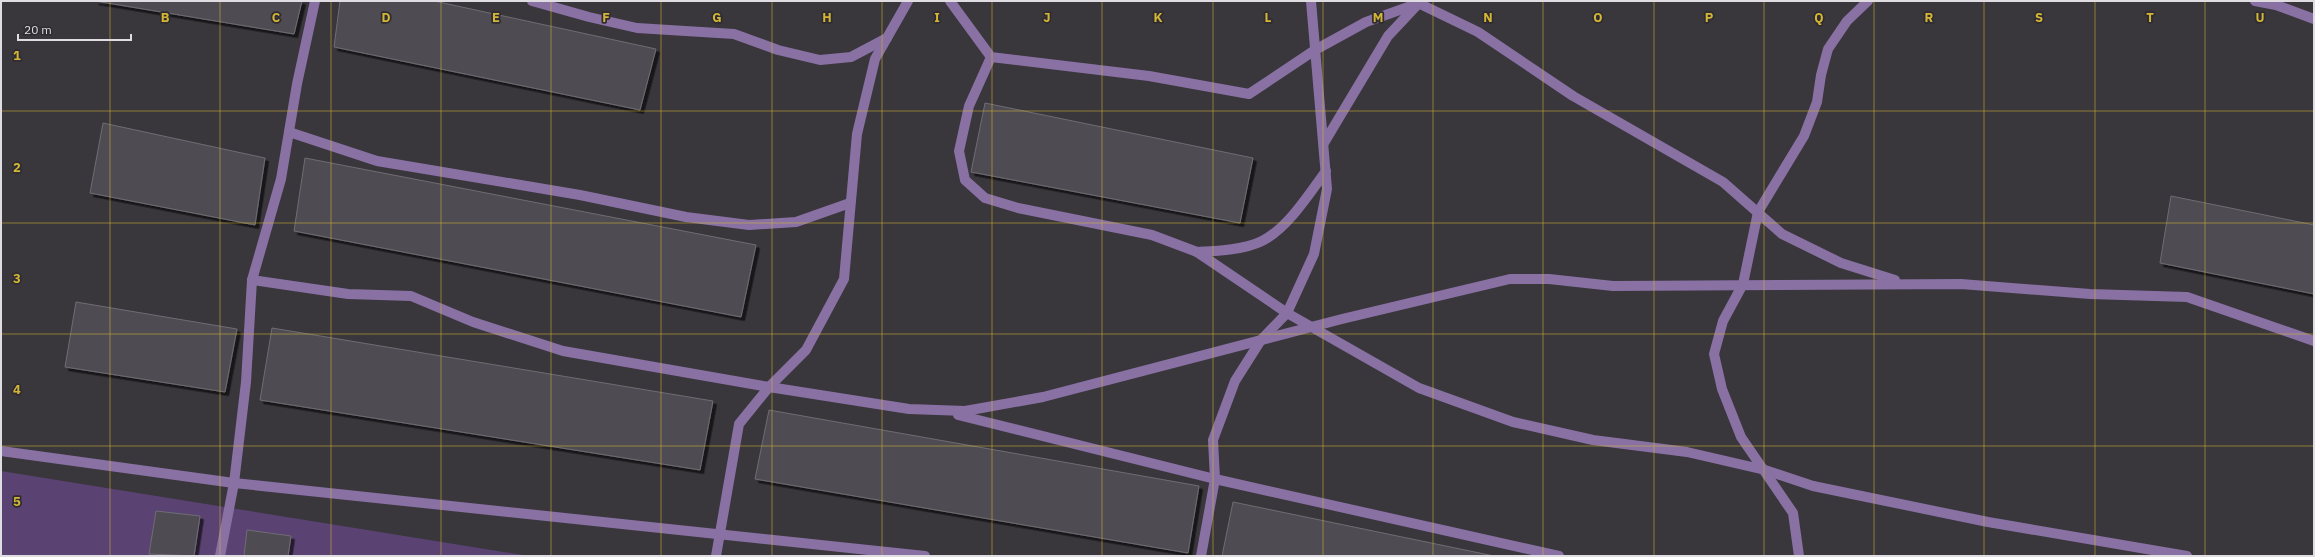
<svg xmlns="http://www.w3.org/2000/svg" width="2315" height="557" font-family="'IBM Plex Sans',sans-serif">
<defs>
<filter id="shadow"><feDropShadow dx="3.5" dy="3.5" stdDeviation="0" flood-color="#0009"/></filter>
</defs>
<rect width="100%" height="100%" fill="#39363c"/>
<polygon fill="#5a4372" points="1,471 529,556 1,556"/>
<g fill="#4f4c52" stroke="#6f6c73" filter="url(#shadow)">
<polygon points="95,1 302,1 294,34"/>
<polygon points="340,1 434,1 656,49 640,110 334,47"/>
<polygon points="985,103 1253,158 1240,223 971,172"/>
<polygon points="103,123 265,158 255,225 90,193"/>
<polygon points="305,158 756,245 741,317 294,231"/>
<polygon points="2171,196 2314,225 2314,294 2160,263"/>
<polygon points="76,302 237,329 225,392 65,367"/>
<polygon points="272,328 713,401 700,470 260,400"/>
<polygon points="769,410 1199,486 1188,553 755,479"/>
<polygon points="1233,502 1494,556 1222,556"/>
<polygon points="156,511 200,516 194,556 149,554"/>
<polygon points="247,530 291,536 288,556 244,556"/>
</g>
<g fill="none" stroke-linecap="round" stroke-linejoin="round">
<g stroke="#8971a4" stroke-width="10">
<polyline points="532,1 589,17 637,28 734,34 778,50 820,60 851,57 887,38"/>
<polyline points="950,1 991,57 1149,76 1249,94 1315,50 1366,22 1422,2"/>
<polyline points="1414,1 1478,32 1573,96 1723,182 1782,234 1841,263 1895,280"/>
<polyline points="2255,1 2276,5 2314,19"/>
<polyline points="991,57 969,106 959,151 965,180 985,198 1018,208 1152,235 1197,252 1287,313 1419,388 1513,422 1593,440 1687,452 1765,470 1813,486 1988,522 2187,556"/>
<polyline points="289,132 377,161 580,195 686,217 749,225 796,222 850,203"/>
<polyline points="1324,143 1388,36 1418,4"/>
<path d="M 1197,252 C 1216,251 1244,250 1262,241 C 1287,229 1310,193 1326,171"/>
<polyline points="252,280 348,294 411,296 473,322 563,351 769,387 909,409 965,411 1043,397 1342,319 1510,279 1549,279 1613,286 1961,284 2090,294 2187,297 2314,341"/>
<polyline points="958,415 1215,479 1559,556"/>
<polyline points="1,451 234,483 925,556"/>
<polyline points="220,556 234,483 246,382 252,280 281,179 297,84 315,1"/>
<polyline points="716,556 739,424 769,387 806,350 844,279 857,134 875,59 908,1"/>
<polyline points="1201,556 1215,479 1213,440 1235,381 1261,340 1287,313 1314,254 1327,189 1311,1"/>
<polyline points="1799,556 1793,513 1741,437 1722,389 1714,354 1723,321 1743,284 1758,212 1804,136 1817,102 1821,75 1828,49 1847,21 1868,1"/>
</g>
</g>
<path fill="none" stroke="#d3b635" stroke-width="1" stroke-opacity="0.55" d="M 110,1 L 110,556M 220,1 L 220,556M 331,1 L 331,556M 441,1 L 441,556M 551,1 L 551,556M 661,1 L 661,556M 772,1 L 772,556M 882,1 L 882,556M 992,1 L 992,556M 1102,1 L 1102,556M 1213,1 L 1213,556M 1323,1 L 1323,556M 1433,1 L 1433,556M 1543,1 L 1543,556M 1654,1 L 1654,556M 1764,1 L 1764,556M 1874,1 L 1874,556M 1984,1 L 1984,556M 2095,1 L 2095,556M 2205,1 L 2205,556M 1,111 L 2314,111M 1,223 L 2314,223M 1,334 L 2314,334M 1,446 L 2314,446"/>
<g font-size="13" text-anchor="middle" font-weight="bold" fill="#d3b635" stroke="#2f2c32" stroke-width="3.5" stroke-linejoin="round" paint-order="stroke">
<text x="165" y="22">B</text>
<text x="276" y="22">C</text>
<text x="386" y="22">D</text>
<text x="496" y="22">E</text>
<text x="606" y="22">F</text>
<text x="717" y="22">G</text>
<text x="827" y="22">H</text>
<text x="937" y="22">I</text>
<text x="1047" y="22">J</text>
<text x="1158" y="22">K</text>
<text x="1268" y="22">L</text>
<text x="1378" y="22">M</text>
<text x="1488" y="22">N</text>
<text x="1598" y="22">O</text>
<text x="1709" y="22">P</text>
<text x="1819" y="22">Q</text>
<text x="1929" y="22">R</text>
<text x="2039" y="22">S</text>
<text x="2150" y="22">T</text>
<text x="2260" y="22">U</text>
<text x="17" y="60">1</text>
<text x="17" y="172">2</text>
<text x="17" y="283">3</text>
<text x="17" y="394">4</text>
<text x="17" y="506">5</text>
</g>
<rect width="2315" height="557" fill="none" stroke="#dfdde1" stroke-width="4"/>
<path d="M18 34v6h113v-6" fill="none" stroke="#dfdde1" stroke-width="2"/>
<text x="24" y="34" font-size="12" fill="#dfdde1" stroke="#2f2c32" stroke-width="3" paint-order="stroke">20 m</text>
</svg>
